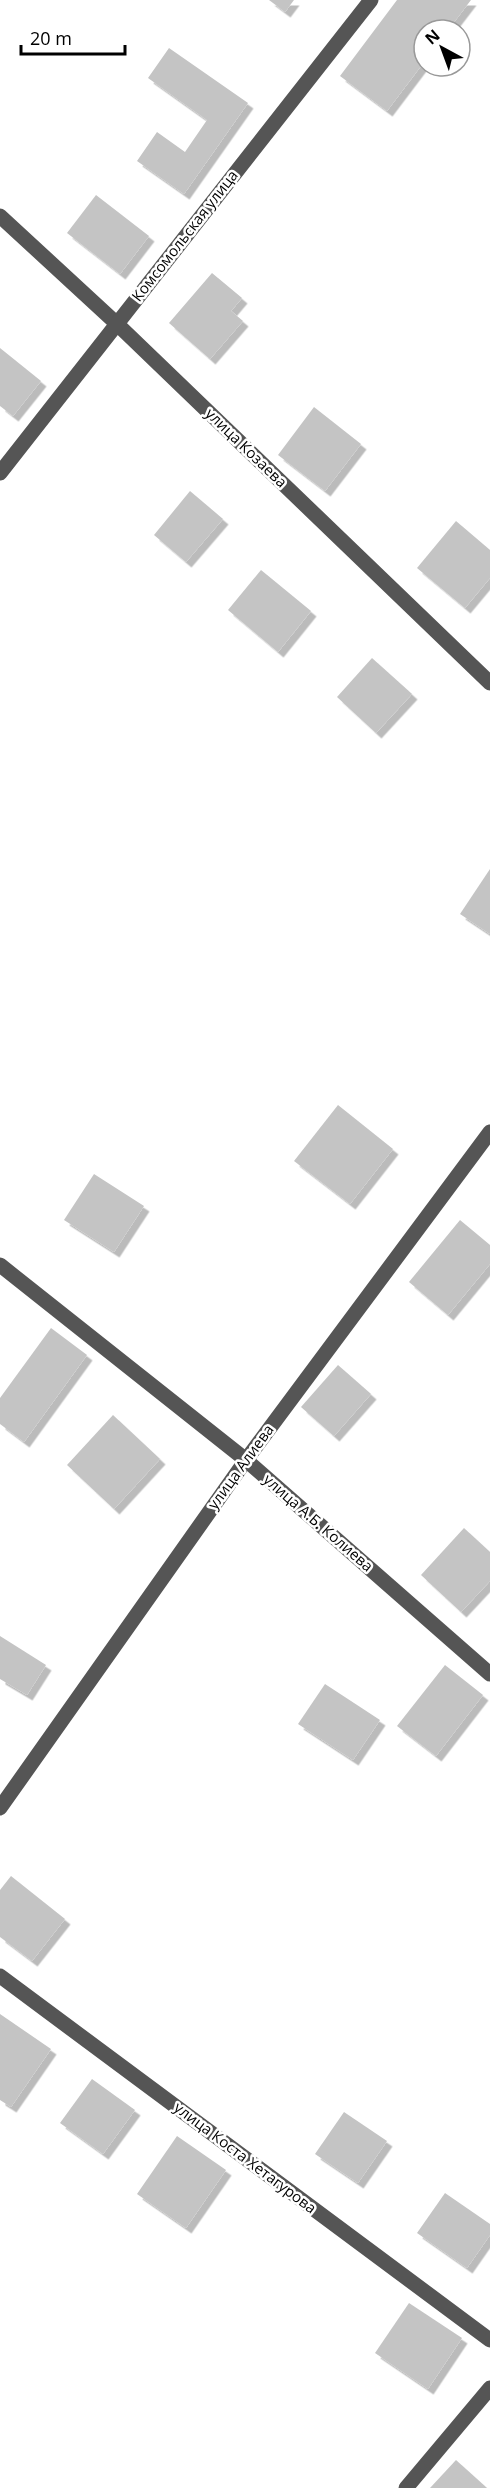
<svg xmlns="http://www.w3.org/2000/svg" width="490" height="2488" font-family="'Open Sans',sans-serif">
<defs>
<filter id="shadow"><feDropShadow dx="5.5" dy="5.5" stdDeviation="0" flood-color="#0004"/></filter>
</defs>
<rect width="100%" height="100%" fill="#fff"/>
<g fill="#c4c4c4" filter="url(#shadow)">
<polygon points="269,0 294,0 285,12"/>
<polygon points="397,0 471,0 448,30 424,30 424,62 387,111 340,76"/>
<polygon points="169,48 248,103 184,194 137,161 157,132 185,152 207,120 148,78"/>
<polygon points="96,195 149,236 120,274 67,233"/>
<polygon points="212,273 242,298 231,311 243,321 210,359 169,323"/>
<polygon points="0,348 41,381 13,416 0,406"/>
<polygon points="314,407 361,444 325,491 278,455"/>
<polygon points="190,491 223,519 186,562 154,535"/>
<polygon points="456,521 490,550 490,578 465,608 417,568"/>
<polygon points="261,570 311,611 278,652 228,610"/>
<polygon points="372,658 412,694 376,733 337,697"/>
<polygon points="490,869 490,934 460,914"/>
<polygon points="338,1105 393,1149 350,1204 294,1161"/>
<polygon points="94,1174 144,1206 114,1252 64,1220"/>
<polygon points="460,1220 490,1245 490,1264 448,1315 409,1282"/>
<polygon points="51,1328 87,1355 24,1442 0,1424 0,1398"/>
<polygon points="338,1365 371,1394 334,1436 301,1407"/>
<polygon points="113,1415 160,1459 114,1509 67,1465"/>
<polygon points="464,1528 490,1552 490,1581 461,1612 421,1575"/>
<polygon points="0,1636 46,1665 27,1695 0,1679"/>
<polygon points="445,1665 483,1695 436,1756 397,1726"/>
<polygon points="325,1684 380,1720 353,1760 298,1724"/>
<polygon points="11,1876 65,1919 32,1961 0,1937 0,1890"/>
<polygon points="0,2014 51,2049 11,2107 0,2100"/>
<polygon points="92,2079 135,2110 103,2154 60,2123"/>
<polygon points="344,2112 387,2141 358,2183 315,2154"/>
<polygon points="177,2136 226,2170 186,2228 137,2194"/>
<polygon points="445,2193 490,2224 490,2235 467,2268 417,2233"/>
<polygon points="409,2303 462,2338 428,2389 375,2353"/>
<polygon points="456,2460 487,2488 430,2488"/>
</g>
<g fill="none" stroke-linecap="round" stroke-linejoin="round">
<g stroke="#555" stroke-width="15">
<polyline points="0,216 116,323 490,683"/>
<polyline points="0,473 371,0"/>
<polyline points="0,1265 246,1460 490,1674"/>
<polyline points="0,1808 246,1460 490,1132"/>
<polyline points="0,1976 490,2340"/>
<polyline points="406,2488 490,2388"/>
</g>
</g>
<g text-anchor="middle" stroke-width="5" stroke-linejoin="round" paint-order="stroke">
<g font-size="15" fill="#000" stroke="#fff">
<text transform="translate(185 236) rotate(-52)" y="5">Комсомольская улица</text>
<text transform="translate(246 448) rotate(44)" y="5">улица Козаева</text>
<text transform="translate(241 1467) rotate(-54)" y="5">улица Алиева</text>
<text transform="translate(318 1523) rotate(41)" y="5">улица А.Б. Колиева</text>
<text transform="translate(245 2158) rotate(37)" y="5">улица Коста Хетагурова</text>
</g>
</g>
<g transform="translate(442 48) rotate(319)"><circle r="28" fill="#ffffff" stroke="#999999" stroke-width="1.5"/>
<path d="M0-4.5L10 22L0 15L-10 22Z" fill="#000000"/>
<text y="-9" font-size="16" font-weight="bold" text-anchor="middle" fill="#000000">N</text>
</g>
<path d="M21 45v9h104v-9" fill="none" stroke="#000000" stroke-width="3"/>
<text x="30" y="45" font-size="18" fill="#000000" stroke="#ffffff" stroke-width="4.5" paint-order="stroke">20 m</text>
</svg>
